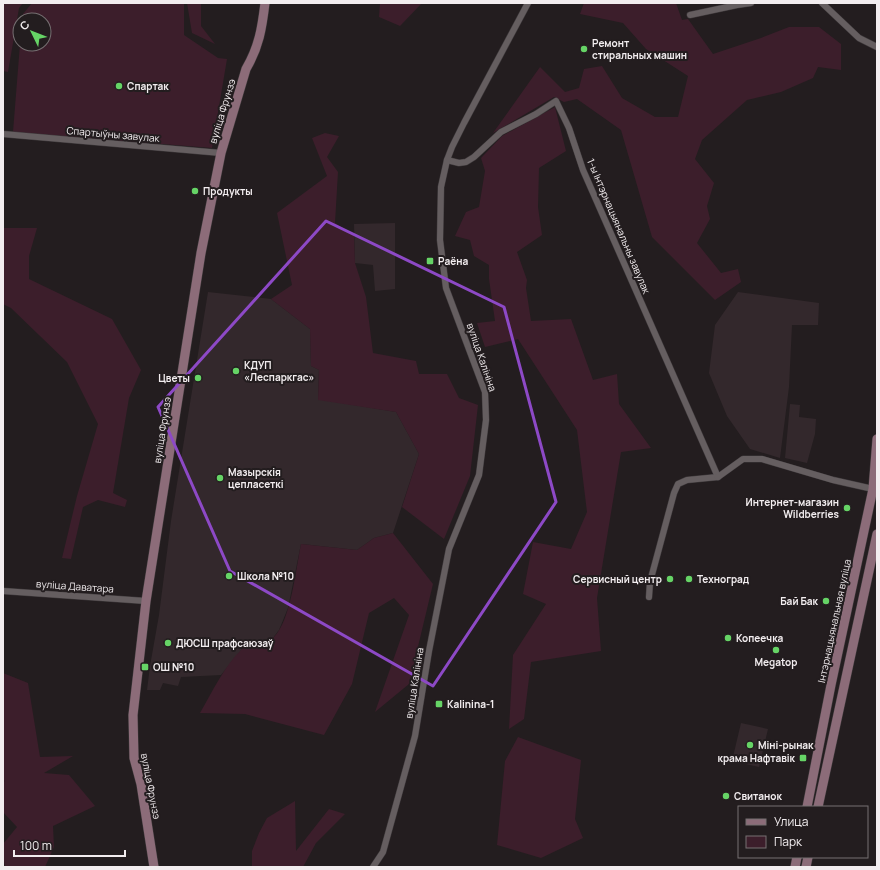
<svg xmlns="http://www.w3.org/2000/svg" width="880" height="870" font-family="Manrope,sans-serif">
<rect width="100%" height="100%" fill="#231d1f"/>
<g fill="#33282c">
<polygon points="395,223 395,289 375,291 373,265 355,263 354,224"/>
<polygon points="208,292 271,299 310,329 311,366 319,370 318,399 396,412 419,454 393,533 374,538 357,550 301,544 288,608 279,630 273,638 243,648 221,675 181,677 178,686 163,683 160,690 147,690 150,666 159,615 171,521"/>
<polygon points="738,292 819,303 818,325 792,325 789,387 780,458 750,449 727,416 709,373 715,325"/>
<polygon points="790,404 800,405 799,417 816,419 815,434 807,463 785,458"/>
<polygon points="741,723 768,729 759,767 732,761"/>
</g>
<g fill="#3c1e2b">
<polygon points="3,3 23,3 19,8 8,72 3,71"/>
<polygon points="32,3 184,3 184,35 218,58 227,59 212,148 13,132 20,44 44,44 44,20 23,20 23,14"/>
<polygon points="187,3 201,3 201,26 215,44 192,33"/>
<polygon points="380,3 422,3 400,26 379,17"/>
<polygon points="584,3 676,3 682,20 688,19 713,54 761,38 789,27 819,27 841,44 841,70 818,67 813,78 781,92 747,100 702,140 695,159 714,183 707,206 710,219 697,243 721,273 738,269 741,282 715,300 652,237 621,130 577,99 564,102 554,97 493,133 540,67 565,92 579,88 584,69 602,66 622,98 655,117 678,117 688,76 646,49 623,23 580,14"/>
<polygon points="555,107 566,151 539,168 538,207 542,235 517,252 527,280 526,288 531,321 571,319 593,380 617,374 619,404 651,448 621,452 597,598 601,651 531,662 524,719 509,729 513,655 546,604 523,594 533,542 571,549 587,512 577,430 518,339 485,347 477,323 495,321 489,279 489,265 474,256 470,240 455,236 466,212 479,207 485,171 481,158 502,136"/>
<polygon points="325,133 339,136 327,157 338,172 335,223 354,235 355,263 366,297 373,353 416,361 419,374 447,374 459,398 478,405 470,476 444,539 402,507 419,454 396,412 318,400 319,370 311,366 310,329 271,299 292,285 277,213 327,176 312,138"/>
<polygon points="3,228 37,228 29,256 29,279 112,319 141,370 129,398 113,493 127,500 125,507 98,500 83,507 71,559 62,558 77,496 98,424 67,362 11,308 3,304"/>
<path d="M 393,533 L 433,584 L 409,684 L 375,712 L 409,615 L 394,598 L 369,613 L 352,684 L 324,735 L 245,714 L 200,713 C 212,692 225,665 242,649 C 250,642 266,645 274,637 C 291,620 296,568 301,544 L 357,550 L 374,538 Z"/>
<polygon points="3,673 28,683 40,757 73,756 44,773 69,775 95,806 53,826 54,847 45,867 5,867 3,856 3,844 17,827 3,812 3,782 5,781 3,780"/>
<polygon points="518,737 581,760 575,819 583,838 541,858 497,845 505,761"/>
<polygon points="295,801 296,851 329,809 345,814 316,843 303,867 252,867 252,851 259,833 267,818"/>
</g>
<g fill="none" stroke-linecap="round" stroke-linejoin="round">
<defs>
<g id="street">
<polyline points="822,3 859,38 877,47"/>
<polyline points="690,15 737,5 751,3"/>
<polyline points="3,134 221,153"/>
<polyline points="447,160 459,163 466,162 474,157 501,132 536,114 556,101 569,128 583,170 718,477 687,480 678,484 674,493 650,582 649,597"/>
<polyline points="718,477 743,459 762,459 833,480 873,489"/>
<polyline points="3,591 146,601"/>
<polyline points="373,867 383,852 415,736 429,651 449,549 479,475 486,420 485,392 446,288 440,240 441,187 447,160 452,147 464,123 528,3"/>
</g>
<g id="secondary">
<polyline points="807,807 831,685 873,489 877,439"/>
<polyline points="818,807 877,534"/>
<path d="M 154,867 L 141,784 L 134,758 L 133,715 L 146,601 L 201,253 L 221,153 L 246,69 C 259,47 262,28 265,3"/>
<polyline points="795,867 797,857"/>
<polyline points="806,867 808,857"/>
</g>
</defs>
<use href="#street" stroke="#3f3a3c" stroke-width="7"/>
<use href="#secondary" stroke="#3f3a3c" stroke-width="10"/>
<use href="#street" stroke="#655e60" stroke-width="6"/>
<use href="#secondary" stroke="#8c6c79" stroke-width="9"/>
</g>
<path fill="none" stroke="#8d49c6" stroke-width="3" stroke-linejoin="round" d="M 326,221 L 504,307 L 556,502 L 433,686 L 230,571 L 158,407 Z"/>
<g fill="#66d466" stroke="#231d1f" stroke-width="1.5">
<circle cx="584" cy="49" r="4"/>
<circle cx="119" cy="86" r="4"/>
<circle cx="195" cy="191" r="4"/>
<rect x="426" y="257" width="8" height="8" rx="2"/>
<circle cx="236" cy="371" r="4"/>
<circle cx="198" cy="378" r="4"/>
<circle cx="220" cy="478" r="4"/>
<circle cx="847" cy="508" r="4"/>
<circle cx="229" cy="576" r="4"/>
<circle cx="670" cy="579" r="4"/>
<circle cx="689" cy="579" r="4"/>
<circle cx="826" cy="601" r="4"/>
<circle cx="728" cy="638" r="4"/>
<circle cx="168" cy="643" r="4"/>
<circle cx="776" cy="650" r="4"/>
<rect x="141" y="663" width="8" height="8" rx="2"/>
<rect x="435" y="700" width="8" height="8" rx="2"/>
<circle cx="750" cy="745" r="4"/>
<rect x="799" y="754" width="8" height="8" rx="2"/>
<circle cx="726" cy="796" r="4"/>
</g>
<g text-anchor="middle" stroke-width="4" stroke-linejoin="round" paint-order="stroke">
<g font-size="10" font-weight="bold" fill="#f2edef" stroke="#231d1f" text-anchor="start">
<text x="592" y="47">Ремонт<tspan x="592" dy="12">стиральных машин</tspan></text>
<text x="127" y="90">Спартак</text>
<text x="203" y="195">Продукты</text>
<text x="438" y="265">Раёна</text>
<text x="244" y="369">КДУП<tspan x="244" dy="12">«Леспаркгас»</tspan></text>
<text x="190" y="382" text-anchor="end">Цветы</text>
<text x="228" y="476">Мазырскія<tspan x="228" dy="12">цепласеткі</tspan></text>
<text x="839" y="506" text-anchor="end">Интернет-магазин<tspan x="839" dy="12">Wildberries</tspan></text>
<text x="237" y="580">Школа №10</text>
<text x="662" y="583" text-anchor="end">Сервисный центр</text>
<text x="697" y="583">Техноград</text>
<text x="818" y="605" text-anchor="end">Бай Бак</text>
<text x="736" y="642">Копеечка</text>
<text x="176" y="647">ДЮСШ прафсаюзаў</text>
<text x="776" y="666" text-anchor="middle">Megatop</text>
<text x="153" y="671">ОШ №10</text>
<text x="447" y="708">Kalinina-1</text>
<text x="758" y="749">Міні-рынак</text>
<text x="795" y="762" text-anchor="end">крама Нафтавік</text>
<text x="734" y="800">Свитанок</text>
</g>
<g font-size="10" fill="#f2edef" stroke="#231d1f">
<text transform="translate(222 111) rotate(-73)" y="4">вуліца Фрунзэ</text>
<text transform="translate(113 134) rotate(5)" y="4">Спартыўны завулак</text>
<text transform="translate(619 226) rotate(67)" y="4">1-ы Інтэрнацыянальны завулак</text>
<text transform="translate(482 357) rotate(71)" y="4">вуліца Калініна</text>
<text transform="translate(162 430) rotate(-81)" y="4">вуліца Фрунзэ</text>
<text transform="translate(75 586) rotate(4)" y="4">вуліца Даватара</text>
<text transform="translate(834 621) rotate(-78)" y="4">Інтэрнацыянальная вуліца</text>
<text transform="translate(414 683) rotate(-81)" y="4">вуліца Калініна</text>
<text transform="translate(151 786) rotate(79)" y="4">вуліца Фрунзэ</text>
</g>
</g>
<rect width="880" height="870" fill="none" stroke="#f2edef" stroke-width="8"/>
<rect x="738" y="806" width="130" height="52" fill="#231d1f" stroke="#767072"/>
<rect x="746" y="819" width="20" height="6" fill="#8c6c79" stroke="#767072"/>
<text x="774" y="826" font-size="12" fill="#f2edef">Улица</text>
<rect x="746" y="836" width="20" height="12" fill="#3c1e2b" stroke="#767072"/>
<text x="774" y="846" font-size="12" fill="#f2edef">Парк</text>
<g transform="translate(32 32) rotate(313)"><circle r="19" fill="#231d1f" stroke="#767072"/>
<path d="M0-3L7 15L0 10L-7 15Z" fill="#66d466"/>
<text y="-6" font-size="11" font-weight="bold" text-anchor="middle" fill="#f2edef">С</text>
</g>
<path d="M14 850v6h111v-6" fill="none" stroke="#f2edef" stroke-width="2"/>
<text x="20" y="850" font-size="12" fill="#f2edef" stroke="#231d1f" stroke-width="3" paint-order="stroke">100 m</text>
</svg>
